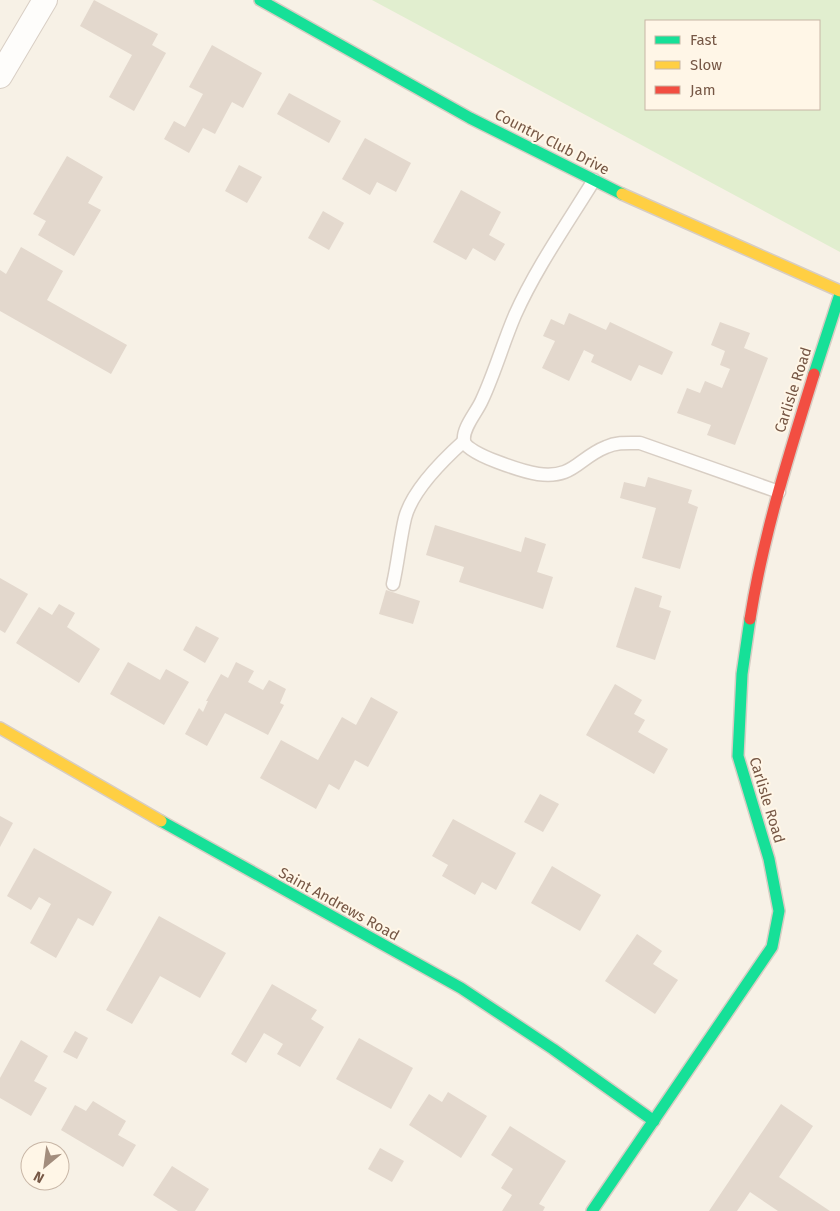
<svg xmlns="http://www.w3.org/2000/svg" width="840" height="1211" font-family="'Fira Sans',sans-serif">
<rect width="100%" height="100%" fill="#f7f1e6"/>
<path fill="#e1eecf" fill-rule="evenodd" d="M 372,0 L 840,0 L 840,252 ZM 646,21 L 819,21 L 819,109 L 646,109 Z"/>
<g fill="#e3d8cd">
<polygon points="94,0 158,34 152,45 166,53 134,111 109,97 132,55 80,26"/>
<polygon points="212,45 262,73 243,108 232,102 215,134 203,128 189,153 164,139 174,121 185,127 203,94 189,87"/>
<polygon points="289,93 341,121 329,143 277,114"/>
<polygon points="365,138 411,163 396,192 377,182 370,195 342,179"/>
<polygon points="67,156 103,177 88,203 101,210 74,256 38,235 46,221 33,214"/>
<polygon points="239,165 262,177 247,203 225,191"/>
<polygon points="461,190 501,212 489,235 505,244 495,261 473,248 466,260 433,242"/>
<polygon points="323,211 344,223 329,250 308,238"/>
<polygon points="21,247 63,271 47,300 127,345 111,374 0,311 0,270 6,274"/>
<polygon points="569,313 606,330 610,322 673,352 662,375 639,365 631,381 591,362 594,355 584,350 569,381 542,368 555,341 543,336 551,319 564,325"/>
<polygon points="720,322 750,333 744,348 768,358 735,445 707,435 711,425 677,413 687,388 700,393 705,381 722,388 730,369 720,365 725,351 711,345"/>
<polygon points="648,477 692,490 688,503 698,507 680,569 642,558 656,508 620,498 624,482 645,487"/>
<polygon points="435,525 521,552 525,537 546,544 537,572 553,577 543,609 459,582 464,567 426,555"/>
<polygon points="0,578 28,594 5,633 0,630"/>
<polygon points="635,587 662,596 659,607 671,611 655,660 616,647"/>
<polygon points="386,590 420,601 413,624 379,614"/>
<polygon points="59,604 75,613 67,627 100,649 79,683 16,643 39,607 52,615"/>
<polygon points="196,626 219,638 205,663 183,650"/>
<polygon points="128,662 160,680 166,669 189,682 164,725 110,694"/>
<polygon points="236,662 254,671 248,682 263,690 269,680 286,689 280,703 284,705 268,735 225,713 207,746 185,734 199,708 203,712 208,701 206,701 221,674 228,678"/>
<polygon points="615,684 642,700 634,714 645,720 638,732 668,749 654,774 586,735"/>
<polygon points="371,697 398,712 368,767 355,760 339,790 329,784 316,809 260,778 281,740 318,760 342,717 356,725"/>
<polygon points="540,794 559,804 543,832 524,822"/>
<polygon points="0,816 13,823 0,847"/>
<polygon points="453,819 516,853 496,890 482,882 475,895 442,876 448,865 432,856"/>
<polygon points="34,848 112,892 93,926 78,918 56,958 30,943 51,904 39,897 31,910 7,896"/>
<polygon points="552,866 601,895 580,931 531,903"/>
<polygon points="159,916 226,953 200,998 160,976 132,1024 106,1010"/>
<polygon points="637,934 662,951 653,964 678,980 655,1014 605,981"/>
<polygon points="272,984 317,1010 311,1019 324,1027 300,1067 277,1054 283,1044 264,1033 246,1063 231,1054"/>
<polygon points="75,1031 88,1038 77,1059 63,1052"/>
<polygon points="359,1038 413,1068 391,1109 336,1079"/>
<polygon points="21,1040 48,1056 34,1081 47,1088 31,1116 0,1098 0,1078"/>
<polygon points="448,1092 487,1116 461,1158 409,1125 429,1094 442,1102"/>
<polygon points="93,1101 126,1121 118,1135 136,1145 123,1167 61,1130 75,1105 86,1111"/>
<polygon points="781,1104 813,1126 779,1177 830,1211 778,1211 750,1192 737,1211 709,1211"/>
<polygon points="510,1126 566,1161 539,1204 545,1207 543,1211 502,1211 512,1195 501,1188 513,1169 491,1155"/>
<polygon points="380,1148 404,1161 392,1182 368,1169"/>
<polygon points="172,1166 209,1189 195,1211 178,1211 153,1195"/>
</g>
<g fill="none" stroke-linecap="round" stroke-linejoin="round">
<defs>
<g id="lane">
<path d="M 594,180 C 567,224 536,268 515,315 C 503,343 495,372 482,400 C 477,412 462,428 464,441 C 466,454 525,472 538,474 C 574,479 578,458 606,447 C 617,442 628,443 640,443 L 779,492"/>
<path d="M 393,584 C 398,562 400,539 405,518 C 412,491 444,459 464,441"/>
</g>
<polyline id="street" points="0,76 45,0"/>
<g id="fast">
<polyline points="260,0 470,118 622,194"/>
<polyline points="814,374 840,294"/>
<polyline points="161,821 461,988 553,1049 654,1121"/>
<polyline points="592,1211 772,947 779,911 769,859 738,756 742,674 750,619"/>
</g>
<g id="slow">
<polyline points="622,194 840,291"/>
<polyline points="0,728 161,821"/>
</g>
<path id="jam" d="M 750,619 C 763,536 789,454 814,374"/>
</defs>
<use href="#lane" stroke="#d8cec4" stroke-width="15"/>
<use href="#street" stroke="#d8cec4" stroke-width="26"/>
<use href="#fast" stroke="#d7cdc3" stroke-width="14"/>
<use href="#slow" stroke="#d7cdc3" stroke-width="14"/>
<use href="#jam" stroke="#d7cdc3" stroke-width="14"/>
<use href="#lane" stroke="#fefdfb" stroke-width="12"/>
<use href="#street" stroke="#fefdfb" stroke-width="24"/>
<use href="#fast" stroke="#16e098" stroke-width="11"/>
<use href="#slow" stroke="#ffcf43" stroke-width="11"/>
<use href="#jam" stroke="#f24e42" stroke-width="11"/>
</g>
<g text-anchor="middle" stroke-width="4" stroke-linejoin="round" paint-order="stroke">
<g font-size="15" fill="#765745" stroke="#fff6e7">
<text transform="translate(552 142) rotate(27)" y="5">Country Club Drive</text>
<text transform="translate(793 390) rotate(-72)" y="5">Carlisle Road</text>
<text transform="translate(767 800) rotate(73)" y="5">Carlisle Road</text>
<text transform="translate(339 904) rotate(29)" y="5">Saint Andrews Road</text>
</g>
</g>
<rect x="645" y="20" width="175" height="90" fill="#fff6e7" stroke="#c8b6a6"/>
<rect x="655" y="36" width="25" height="8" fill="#16e098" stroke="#c8b6a6"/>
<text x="690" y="45" font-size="15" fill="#765745">Fast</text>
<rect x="655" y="61" width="25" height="8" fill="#ffcf43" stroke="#c8b6a6"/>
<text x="690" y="70" font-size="15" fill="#765745">Slow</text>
<rect x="655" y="86" width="25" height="8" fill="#f24e42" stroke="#c8b6a6"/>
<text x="690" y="95" font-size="15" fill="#765745">Jam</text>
<g transform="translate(45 1166) rotate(209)"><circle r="24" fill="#fff6e7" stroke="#c8b6a6"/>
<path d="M0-4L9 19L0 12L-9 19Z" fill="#a38d7d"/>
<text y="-8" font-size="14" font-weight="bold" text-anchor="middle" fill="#765745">N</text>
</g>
</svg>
